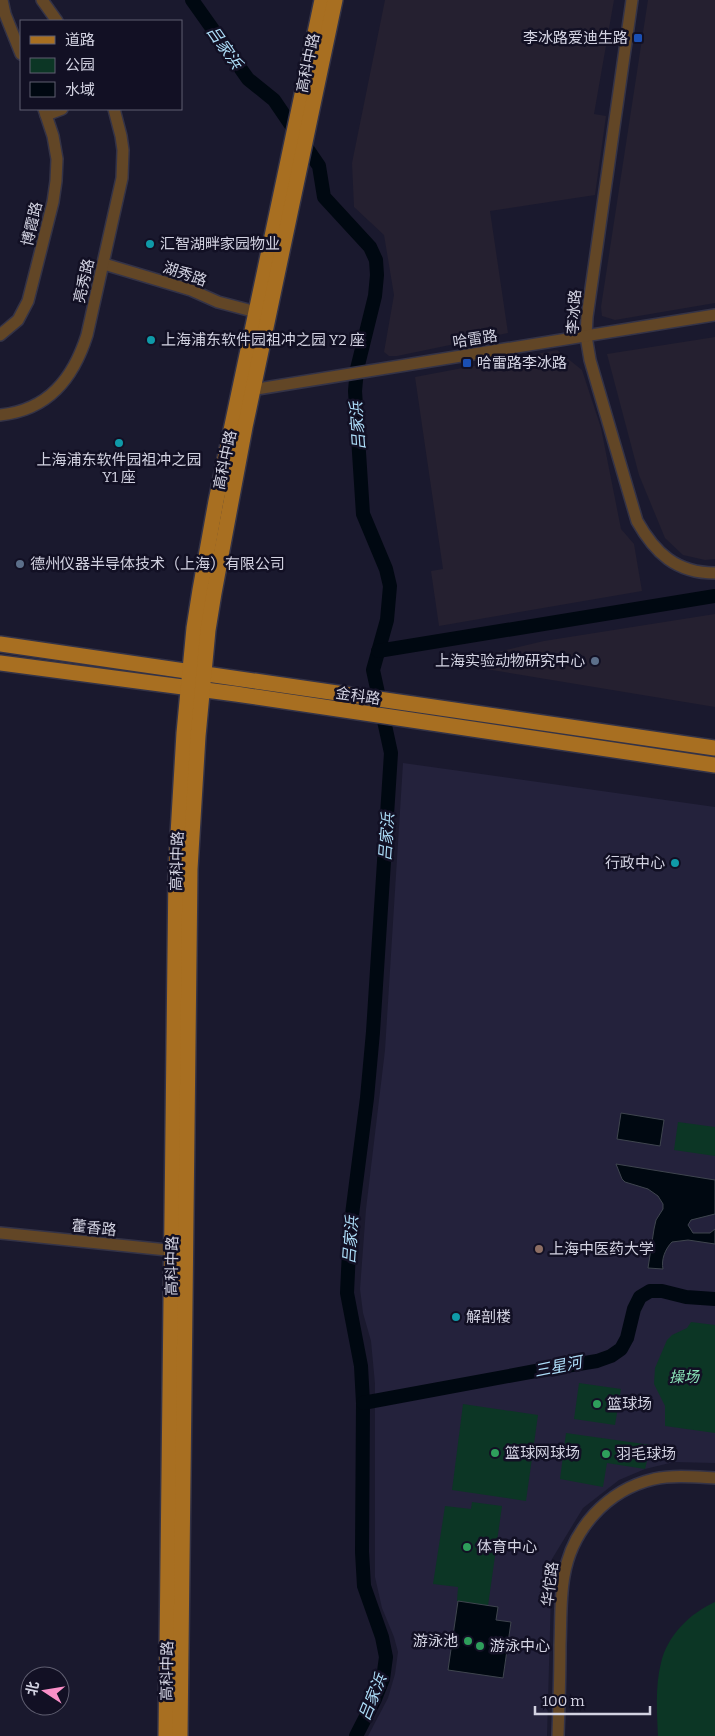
<svg xmlns="http://www.w3.org/2000/svg" width="715" height="1736" font-family="Bitter,'Noto Sans SC',serif">
<rect width="100%" height="100%" fill="#1a192e"/>
<g fill="#252030">
<polygon points="385,0 614,0 594,114 606,116 595,195 490,211 508,333 397,356 389,356 384,352 394,295 384,235 354,207 352,163"/>
<polygon points="648,0 715,0 715,303 615,320 602,316 601,307"/>
<polygon points="715,337 715,559 705,560 683,555 665,538 639,475 607,354"/>
<polygon points="557,350 582,370 601,428 621,529 634,544 642,591 439,626 431,571 443,569 415,377"/>
<polygon points="715,614 715,707 468,666 481,656 544,641"/>
</g>
<polygon fill="#24223c" points="403,763 715,807 715,1463 674,1462 645,1469 619,1480 583,1508 552,1559 547,1736 368,1736 388,1698 395,1674 398,1652 394,1637 382,1608 375,1577 375,1384 371,1341 363,1313 360,1289 366,1209 385,1050"/>
<g fill="#0c3625">
<polygon points="678,1122 715,1127 715,1156 674,1150"/>
<polygon points="691,1322 715,1325 715,1433 665,1426 665,1406 654,1384 655,1368 667,1340 672,1335 687,1328"/>
<polygon points="579,1383 621,1389 615,1425 574,1419"/>
<polygon points="463,1404 538,1415 526,1501 452,1490"/>
<polygon points="566,1433 651,1445 645,1469 607,1463 603,1487 560,1479"/>
<polygon points="472,1502 502,1506 488,1606 457,1601 458,1587 433,1584 445,1506 471,1509"/>
<path d="M 715,1602 L 715,1736 L 658,1736 C 657,1713 655,1686 661,1663 C 667,1636 690,1613 715,1602 Z"/>
</g>
<g fill="#000811" stroke="#3f454f">
<polygon points="621,1113 664,1120 660,1146 617,1139"/>
<path d="M 616,1164 L 715,1180 L 715,1214 L 691,1220 L 688,1225 L 693,1233 L 710,1233 L 715,1229 L 715,1244 L 688,1240 L 672,1242 C 665,1249 661,1260 663,1269 L 648,1268 L 654,1229 L 656,1220 L 663,1209 L 663,1204 L 658,1196 L 648,1189 L 625,1182 L 622,1179 Z"/>
<polygon points="458,1601 498,1607 496,1620 511,1622 503,1678 448,1670"/>
</g>
<g fill="none" stroke-linecap="round" stroke-linejoin="round">
<g stroke="#000811" stroke-width="14">
<polyline points="192,0 248,79 274,100 319,166 324,197 370,247 376,260 377,275 375,296 357,369 355,391 363,514 386,569 390,586 387,620 373,670 391,753 373,1032 367,1098 350,1230 347,1293 361,1366 363,1403 362,1552 364,1586 382,1637 386,1657 383,1679 375,1699 356,1736"/>
<polyline points="378,651 715,596"/>
<polyline points="363,1403 541,1370 597,1361 611,1356 621,1349 627,1338 634,1309 640,1297 650,1291 662,1291 686,1297 715,1299"/>
</g>
<defs>
<g id="minor">
<polyline points="2,0 5,14 21,54"/>
<polyline points="42,0 57,21"/>
<path d="M 632,0 L 587,317 L 586,336 L 590,360 L 637,521 C 655,553 676,573 715,573"/>
<polyline points="46,115 62,109"/>
<polyline points="104,264 191,290 218,302 256,312"/>
<polyline points="0,335 18,320 28,301 53,202 56,181 57,159 53,136 44,109"/>
<polyline points="245,391 715,315"/>
<path d="M 0,415 C 48,410 73,379 87,335 L 122,178 L 123,150 L 121,136 L 114,109"/>
<polyline points="0,1233 177,1251"/>
<path d="M 558,1736 C 559,1706 560,1675 560,1645 C 561,1622 560,1598 564,1576 C 572,1529 607,1490 654,1479 C 674,1475 695,1477 715,1478"/>
</g>
<g id="major">
<polyline points="0,644 715,748"/>
<polyline points="0,663 236,694 715,765"/>
<polyline points="166,1736 176,868 184,733 194,628 200,590 216,501 322,0"/>
<polyline points="180,1736 190,869 198,736 208,630 214,593 245,427 335,0"/>
</g>
</defs>
<use href="#minor" stroke="#343347" stroke-width="14"/>
<use href="#major" stroke="#343347" stroke-width="18"/>
<use href="#minor" stroke="#624626" stroke-width="11"/>
<use href="#major" stroke="#a86f21" stroke-width="15"/>
</g>
<g fill="#1a4fb4" stroke="#121024" stroke-width="2">
<rect x="633" y="33" width="10" height="10" rx="2.5"/>
<rect x="462" y="358" width="10" height="10" rx="2.5"/>
</g>
<g fill="#0f9aa8" stroke="#121024" stroke-width="2">
<circle cx="150" cy="244" r="5"/>
<circle cx="151" cy="340" r="5"/>
<circle cx="119" cy="443" r="5"/>
<circle cx="675" cy="863" r="5"/>
<circle cx="456" cy="1317" r="5"/>
</g>
<g fill="#5c6f8a" stroke="#121024" stroke-width="2">
<circle cx="20" cy="564" r="5"/>
<circle cx="595" cy="661" r="5"/>
</g>
<circle fill="#8d6e63" stroke="#121024" stroke-width="2" cx="539" cy="1249" r="5"/>
<g fill="#2e9e5b" stroke="#121024" stroke-width="2">
<circle cx="597" cy="1404" r="5"/>
<circle cx="495" cy="1453" r="5"/>
<circle cx="606" cy="1454" r="5"/>
<circle cx="467" cy="1547" r="5"/>
<circle cx="468" cy="1641" r="5"/>
<circle cx="480" cy="1646" r="5"/>
</g>
<g text-anchor="middle" stroke-width="5" stroke-linejoin="round" paint-order="stroke">
<g font-size="15" fill="#d2d2e1" stroke="#121024" text-anchor="start">
<text x="628" y="43" text-anchor="end">李冰路爱迪生路</text>
<text x="160" y="249">汇智湖畔家园物业</text>
<text x="161" y="345">上海浦东软件园祖冲之园 Y2 座</text>
<text x="477" y="368">哈雷路李冰路</text>
<text x="119" y="465" text-anchor="middle">上海浦东软件园祖冲之园<tspan x="119" dy="17">Y1 座</tspan></text>
<text x="30" y="569">德州仪器半导体技术（上海）有限公司</text>
<text x="585" y="666" text-anchor="end">上海实验动物研究中心</text>
<text x="665" y="868" text-anchor="end">行政中心</text>
<text x="549" y="1254">上海中医药大学</text>
<text x="466" y="1322">解剖楼</text>
<text x="607" y="1409">篮球场</text>
<text x="505" y="1458">篮球网球场</text>
<text x="616" y="1459">羽毛球场</text>
<text x="477" y="1552">体育中心</text>
<text x="458" y="1646" text-anchor="end">游泳池</text>
<text x="490" y="1651">游泳中心</text>
</g>
<g font-size="15" fill="#d2d2e1" stroke="#121024">
<text transform="translate(308 63) rotate(-78)" y="5">高科中路</text>
<text transform="translate(32 224) rotate(-77)" y="5">博霞路</text>
<text transform="translate(185 274) rotate(19)" y="5">湖秀路</text>
<text transform="translate(84 281) rotate(-77)" y="5">亮秀路</text>
<text transform="translate(574 312) rotate(-86)" y="5">李冰路</text>
<text transform="translate(475 339) rotate(-9)" y="5">哈雷路</text>
<text transform="translate(225 460) rotate(-78)" y="5">高科中路</text>
<text transform="translate(358 696) rotate(8)" y="5">金科路</text>
<text transform="translate(177 861) rotate(-88)" y="5">高科中路</text>
<text transform="translate(94 1228) rotate(6)" y="5">藿香路</text>
<text transform="translate(172 1266) rotate(-89)" y="5">高科中路</text>
<text transform="translate(550 1584) rotate(-83)" y="5">华佗路</text>
<text transform="translate(167 1671) rotate(-89)" y="5">高科中路</text>
</g>
<g font-size="15" font-style="italic" fill="#89e1b7" stroke="#121024">
<text x="684" y="1382">操场</text>
</g>
<g font-size="16" font-style="italic" fill="#adddf8" stroke="#121024">
<text transform="translate(225 47) rotate(55)" y="6">吕家浜</text>
<text transform="translate(357 426) rotate(-94)" y="6">吕家浜</text>
<text transform="translate(386 837) rotate(-86)" y="6">吕家浜</text>
<text transform="translate(350 1240) rotate(-86)" y="6">吕家浜</text>
<text transform="translate(558 1366) rotate(-11)" y="6">三星河</text>
<text transform="translate(372 1697) rotate(-68)" y="6">吕家浜</text>
</g>
</g>
<rect x="20" y="20" width="162" height="90" fill="#121024" stroke="#5f5e70"/>
<rect x="30" y="36" width="25" height="8" fill="#a86f21" stroke="#5f5e70"/>
<text x="65" y="45" font-size="15" fill="#d2d2e1">道路</text>
<rect x="30" y="58" width="25" height="15" fill="#0c3625" stroke="#5f5e70"/>
<text x="65" y="70" font-size="15" fill="#d2d2e1">公园</text>
<rect x="30" y="82" width="25" height="15" fill="#000811" stroke="#5f5e70"/>
<text x="65" y="95" font-size="15" fill="#d2d2e1">水域</text>
<g transform="translate(45 1691) rotate(282)"><circle r="24" fill="#121024" stroke="#5f5e70"/>
<path d="M0-4L9 19L0 12L-9 19Z" fill="#fa8fc8"/>
<text y="-8" font-size="14" font-weight="bold" text-anchor="middle" fill="#d2d2e1">北</text>
</g>
<path d="M535 1706v8h115v-8" fill="none" stroke="#d2d2e1" stroke-width="2.5"/>
<text x="542" y="1706" font-size="15" fill="#d2d2e1" stroke="#121024" stroke-width="4" paint-order="stroke">100 m</text>
</svg>
